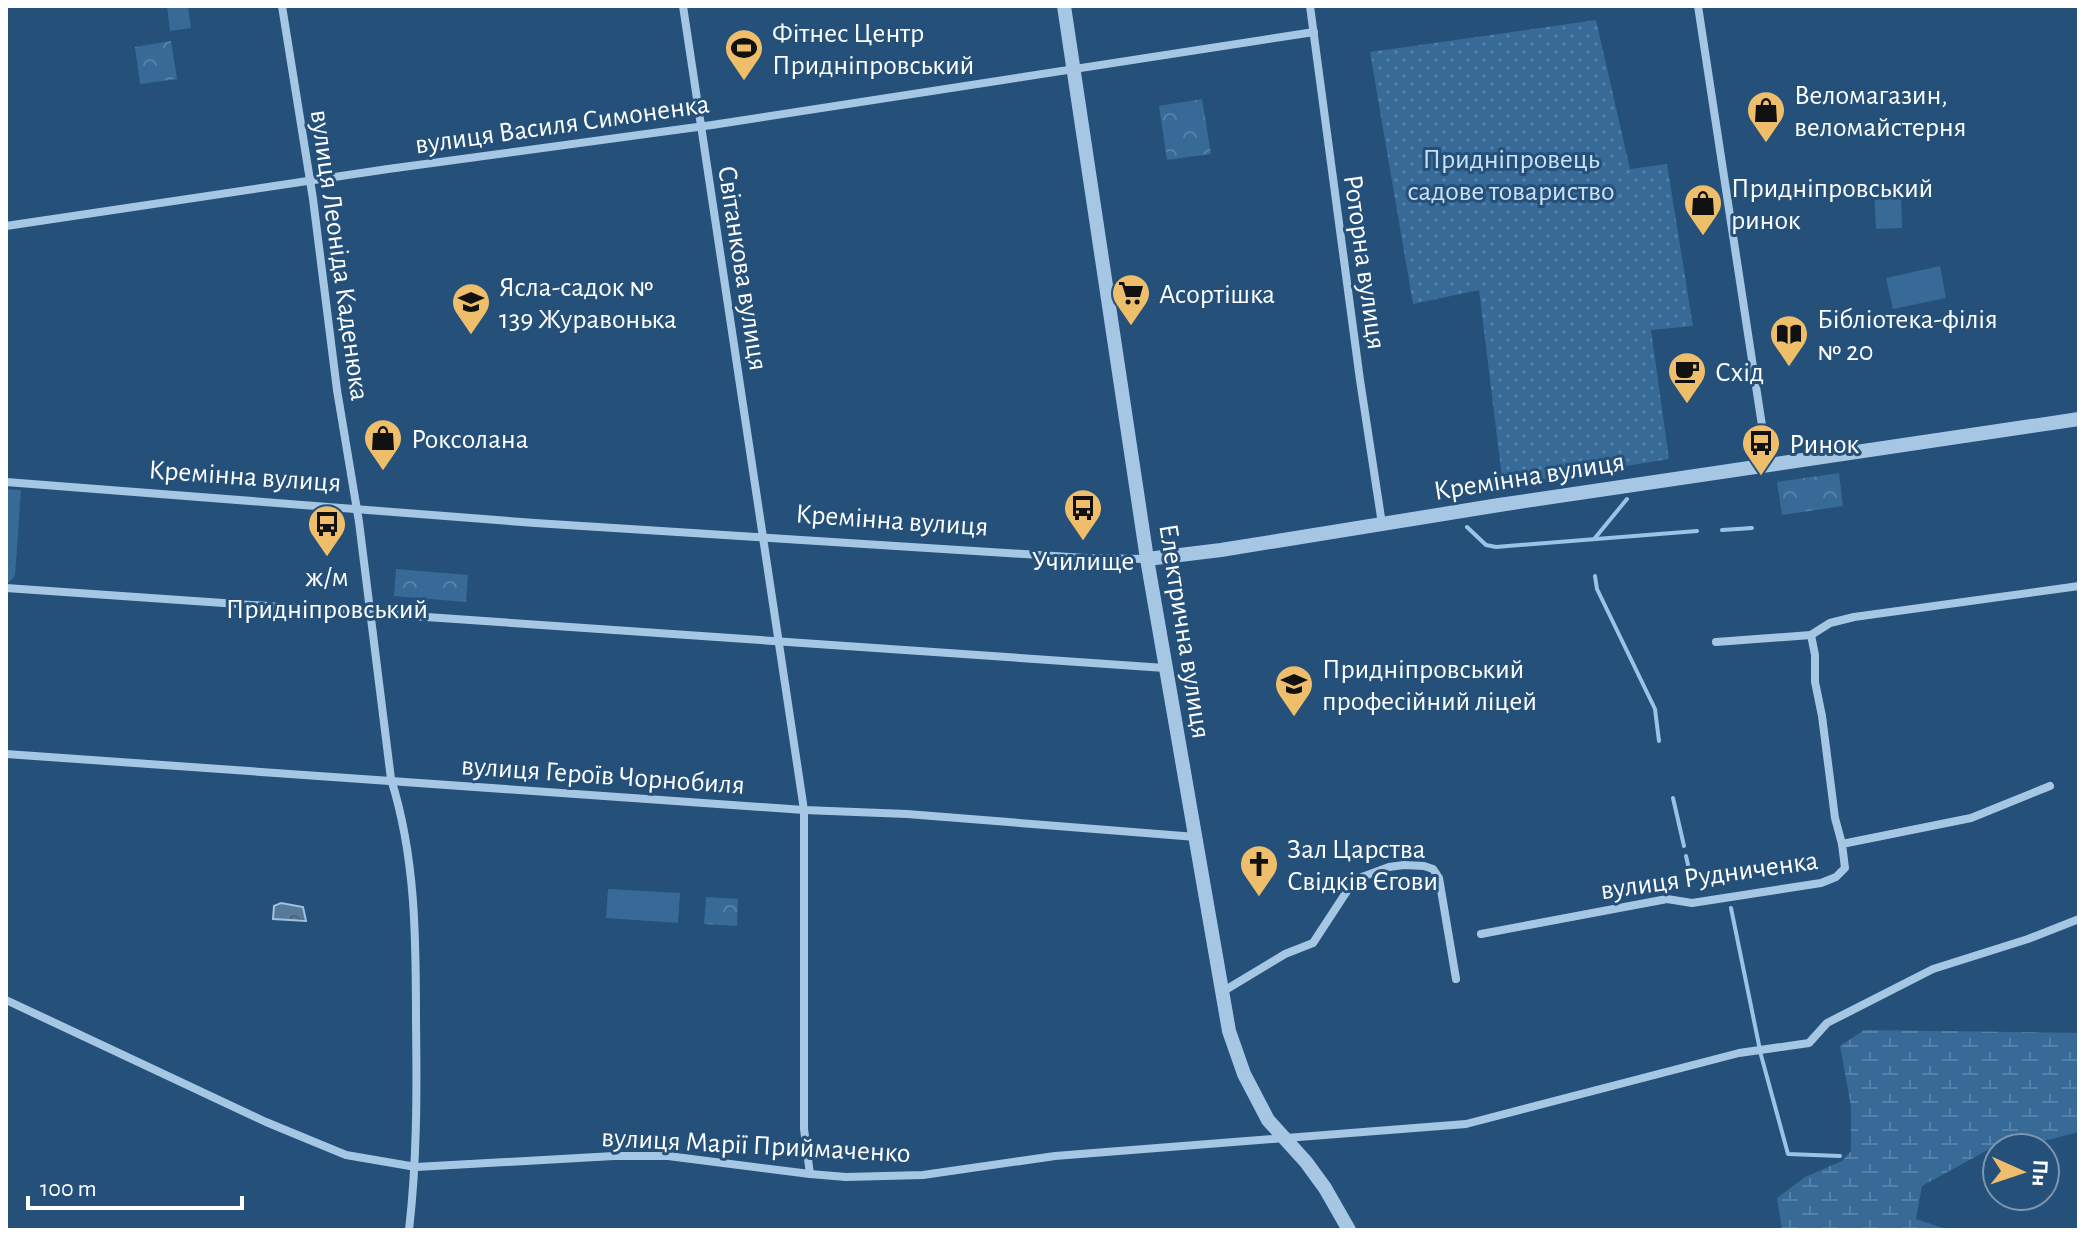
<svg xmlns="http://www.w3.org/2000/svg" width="2085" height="1236" font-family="'Alegreya Sans',sans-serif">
<defs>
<pattern id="wetland-marsh" width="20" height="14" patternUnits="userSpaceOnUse" patternTransform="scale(2)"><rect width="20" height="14" fill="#376a97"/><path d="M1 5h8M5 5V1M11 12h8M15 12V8" fill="none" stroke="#5580a7"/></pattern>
<pattern id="park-crowns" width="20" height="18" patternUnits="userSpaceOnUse" patternTransform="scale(2)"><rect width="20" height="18" fill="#376a97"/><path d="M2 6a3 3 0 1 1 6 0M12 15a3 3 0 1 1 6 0" fill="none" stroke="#5580a7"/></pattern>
<pattern id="garden-dots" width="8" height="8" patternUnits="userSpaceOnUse" patternTransform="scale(2)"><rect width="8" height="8" fill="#376a97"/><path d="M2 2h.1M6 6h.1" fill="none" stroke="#5580a7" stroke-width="1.8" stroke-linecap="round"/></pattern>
<pattern id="water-ripples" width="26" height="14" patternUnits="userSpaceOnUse" patternTransform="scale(2)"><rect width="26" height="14" fill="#587998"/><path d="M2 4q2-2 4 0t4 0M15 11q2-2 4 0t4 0" fill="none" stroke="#526272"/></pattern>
</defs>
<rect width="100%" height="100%" fill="#24507a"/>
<g fill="#376a97">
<polygon points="167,6 188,6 191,28 170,31"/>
<polygon points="1901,192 1902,228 1876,229 1874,193"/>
<polygon points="1940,266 1946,298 1893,309 1886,278"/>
<polygon points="6,489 21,490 15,576 8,583"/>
<polygon points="608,889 680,893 678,923 606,918"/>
</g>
<polygon fill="url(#wetland-marsh)" points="1864,1030 2079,1033 2079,1132 2044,1141 1995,1146 1922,1186 1916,1219 1949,1230 1782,1230 1777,1198 1805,1177 1842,1161 1851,1151 1851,1106 1840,1046"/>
<g fill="url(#park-crowns)">
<polygon points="171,41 177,79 140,84 135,47"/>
<polygon points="1202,99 1211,154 1167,160 1159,106"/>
<polygon points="1839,473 1843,506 1782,515 1777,482"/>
<polygon points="396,569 468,575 466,602 394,596"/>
<polygon points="706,897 738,899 737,926 704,924"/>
</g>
<polygon fill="url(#garden-dots)" points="1596,20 1630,169 1667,164 1693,326 1651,330 1669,459 1503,486 1479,290 1413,304 1370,52"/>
<polygon fill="url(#water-ripples)" stroke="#9ac3e5" stroke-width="2" points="281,903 303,907 306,921 273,919 274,906"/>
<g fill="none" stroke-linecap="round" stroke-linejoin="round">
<g stroke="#9ac3e5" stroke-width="4">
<polyline points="1467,527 1486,545 1496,547 1697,531"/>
<polyline points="1722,530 1752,528"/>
<polyline points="1595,538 1627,499"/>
<polyline points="1595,576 1597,589 1655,709 1659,741"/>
<polyline points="1673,798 1684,846"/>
<polyline points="1686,856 1691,878"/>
<polyline points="1731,908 1761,1055 1788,1154 1840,1156"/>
</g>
<g stroke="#a6c7e4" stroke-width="8">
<path d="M 282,6 L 313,199 L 337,390 L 359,522 L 391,779 C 416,858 416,941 416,1022 C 417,1092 417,1161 409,1230"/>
<polyline points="683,6 804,810 804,1129 810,1174"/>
<polyline points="1310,6 1360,380 1382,524"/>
<polyline points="1698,6 1768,465"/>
<polyline points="6,226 388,169 712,125 1314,32"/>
<polyline points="6,482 535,523 1085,558 1147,559"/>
<polyline points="6,588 1165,668"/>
<polyline points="1716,642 1811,635"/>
<polyline points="6,754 804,810 907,814 1196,837"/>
<polyline points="1842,844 1835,818 1822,716 1815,682 1815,655 1811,635 1830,623 1854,617 2079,586"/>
<polyline points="1481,934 1667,899 1692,903 1821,883 1836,877 1845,868 1842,844 1971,818 2050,786"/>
<polyline points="1222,992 1285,954 1313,943 1349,888 1362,877 1389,867 1404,865 1424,866 1433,869 1439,878 1456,979"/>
<polyline points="6,1000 266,1122 346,1155 416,1167 614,1156 668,1156 810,1174 846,1177 923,1175 1055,1156 1466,1124 1739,1053 1809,1043 1827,1023 1933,969 2028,939 2079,919"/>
</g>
<g stroke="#a6c7e4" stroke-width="14">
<polyline points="1064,6 1147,559 1229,1031 1244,1074 1268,1120 1306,1162 1325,1188 1349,1230"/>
<polyline points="1147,559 1221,550 1499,505 2079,419"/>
</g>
</g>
<defs>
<symbol id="stadium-pin" viewBox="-11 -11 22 30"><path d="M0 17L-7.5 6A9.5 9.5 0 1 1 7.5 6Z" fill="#eebe6a" stroke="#24507a"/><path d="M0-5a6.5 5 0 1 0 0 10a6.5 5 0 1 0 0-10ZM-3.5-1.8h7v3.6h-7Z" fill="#111"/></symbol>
<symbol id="shop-pin" viewBox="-11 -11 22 30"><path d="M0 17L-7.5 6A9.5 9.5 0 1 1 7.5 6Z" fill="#eebe6a" stroke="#24507a"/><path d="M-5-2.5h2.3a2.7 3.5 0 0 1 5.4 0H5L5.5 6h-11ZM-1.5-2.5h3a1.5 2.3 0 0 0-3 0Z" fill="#111"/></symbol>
<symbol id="supermarket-pin" viewBox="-11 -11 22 30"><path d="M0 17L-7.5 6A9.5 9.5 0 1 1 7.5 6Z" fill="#eebe6a" stroke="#24507a"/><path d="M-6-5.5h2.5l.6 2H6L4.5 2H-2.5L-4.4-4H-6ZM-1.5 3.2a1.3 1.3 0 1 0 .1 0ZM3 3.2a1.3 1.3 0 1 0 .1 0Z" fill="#111"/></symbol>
<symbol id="school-pin" viewBox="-11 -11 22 30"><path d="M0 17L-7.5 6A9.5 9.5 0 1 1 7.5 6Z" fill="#eebe6a" stroke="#24507a"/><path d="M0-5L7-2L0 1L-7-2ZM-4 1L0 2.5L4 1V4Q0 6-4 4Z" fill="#111"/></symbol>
<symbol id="library-pin" viewBox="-11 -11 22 30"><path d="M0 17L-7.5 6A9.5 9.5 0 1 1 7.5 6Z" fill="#eebe6a" stroke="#24507a"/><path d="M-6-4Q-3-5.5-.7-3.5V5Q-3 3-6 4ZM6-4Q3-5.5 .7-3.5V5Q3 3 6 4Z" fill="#111"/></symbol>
<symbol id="cafe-pin" viewBox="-11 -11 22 30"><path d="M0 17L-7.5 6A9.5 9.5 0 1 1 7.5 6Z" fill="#eebe6a" stroke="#24507a"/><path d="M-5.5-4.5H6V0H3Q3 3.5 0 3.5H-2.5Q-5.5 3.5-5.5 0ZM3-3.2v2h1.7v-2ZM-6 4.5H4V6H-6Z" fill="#111"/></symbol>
<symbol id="bus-pin" viewBox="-11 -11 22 30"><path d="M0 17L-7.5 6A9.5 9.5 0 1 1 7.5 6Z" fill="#eebe6a" stroke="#24507a"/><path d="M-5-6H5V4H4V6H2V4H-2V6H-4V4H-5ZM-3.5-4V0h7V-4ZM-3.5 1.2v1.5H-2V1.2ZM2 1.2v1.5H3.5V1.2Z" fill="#111"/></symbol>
<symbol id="church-pin" viewBox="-11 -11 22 30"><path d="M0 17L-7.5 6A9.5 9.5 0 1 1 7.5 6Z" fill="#eebe6a" stroke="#24507a"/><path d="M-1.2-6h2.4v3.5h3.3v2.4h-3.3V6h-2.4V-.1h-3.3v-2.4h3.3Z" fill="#111"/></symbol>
</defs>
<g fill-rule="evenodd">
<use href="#stadium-pin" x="722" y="26" width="44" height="60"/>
<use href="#shop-pin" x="1744" y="88" width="44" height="60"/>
<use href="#shop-pin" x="1681" y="181" width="44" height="60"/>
<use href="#supermarket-pin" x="1109" y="271" width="44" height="60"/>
<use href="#school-pin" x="449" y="280" width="44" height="60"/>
<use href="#library-pin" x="1767" y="312" width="44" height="60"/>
<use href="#cafe-pin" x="1665" y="349" width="44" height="60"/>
<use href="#shop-pin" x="361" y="416" width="44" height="60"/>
<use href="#bus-pin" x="1739" y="421" width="44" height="60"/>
<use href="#bus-pin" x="1061" y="486" width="44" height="60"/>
<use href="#bus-pin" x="305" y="502" width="44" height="60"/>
<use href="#school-pin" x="1272" y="662" width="44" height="60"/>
<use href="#church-pin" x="1237" y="842" width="44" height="60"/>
</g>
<g text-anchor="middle" stroke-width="6" stroke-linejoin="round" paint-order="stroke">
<g font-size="28" fill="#fff" stroke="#24507a" text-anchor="start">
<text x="772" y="42">Фітнес Центр<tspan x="772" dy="32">Придніпровський</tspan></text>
<text x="1794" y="104">Веломагазин,<tspan x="1794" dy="32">веломайстерня</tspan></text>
<text x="1731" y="197">Придніпровський<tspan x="1731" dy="32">ринок</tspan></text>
<text x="499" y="296">Ясла-садок №<tspan x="499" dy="32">139 Журавонька</tspan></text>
<text x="1159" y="303">Асортішка</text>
<text x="1817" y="328">Бібліотека-філія<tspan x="1817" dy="32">№ 20</tspan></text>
<text x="1715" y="381">Схід</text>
<text x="411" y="448">Роксолана</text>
<text x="1789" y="453">Ринок</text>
<text x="1083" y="570" text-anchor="middle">Училище</text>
<text x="327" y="586" text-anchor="middle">ж/м<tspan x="327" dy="32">Придніпровський</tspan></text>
<text x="1322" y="678">Придніпровський<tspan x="1322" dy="32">професійний ліцей</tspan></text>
<text x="1287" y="858">Зал Царства<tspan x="1287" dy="32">Свідків Єгови</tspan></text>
</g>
<g font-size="28" fill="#fff" stroke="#24507a">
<text transform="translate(562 123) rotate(-8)" y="10">вулиця Василя Симоненка</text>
<text transform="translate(341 255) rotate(82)" y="10">вулиця Леоніда Каденюка</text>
<text transform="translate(1366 262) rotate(82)" y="10">Роторна вулиця</text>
<text transform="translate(744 268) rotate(81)" y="10">Світанкова вулиця</text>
<text transform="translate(245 475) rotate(4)" y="10">Кремінна вулиця</text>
<text transform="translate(1529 475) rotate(-9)" y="10">Кремінна вулиця</text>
<text transform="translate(892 519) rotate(4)" y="10">Кремінна вулиця</text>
<text transform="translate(1186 631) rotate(81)" y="10">Електрична вулиця</text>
<text transform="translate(603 774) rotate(4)" y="10">вулиця Героїв Чорнобиля</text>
<text transform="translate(1709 874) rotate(-8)" y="10">вулиця Рудниченка</text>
<text transform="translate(756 1144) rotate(3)" y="10">вулиця Марії Приймаченко</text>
</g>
<g font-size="28" fill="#c9e0f3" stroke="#24507a">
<text x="1511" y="168">Придніпровець<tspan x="1511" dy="32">садове товариство</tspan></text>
</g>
</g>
<rect width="2085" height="1236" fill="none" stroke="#ffffff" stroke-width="16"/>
<g transform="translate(2021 1172) rotate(93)"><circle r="38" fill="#24507a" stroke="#7c96af" stroke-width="2"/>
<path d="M0-6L14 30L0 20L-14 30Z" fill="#eebe6a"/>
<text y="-12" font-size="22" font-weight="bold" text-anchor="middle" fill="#ffffff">Пн</text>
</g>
<path d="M28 1196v12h214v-12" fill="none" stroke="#ffffff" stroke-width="4"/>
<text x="40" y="1196" font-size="24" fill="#ffffff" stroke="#24507a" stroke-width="6" paint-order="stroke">100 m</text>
</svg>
